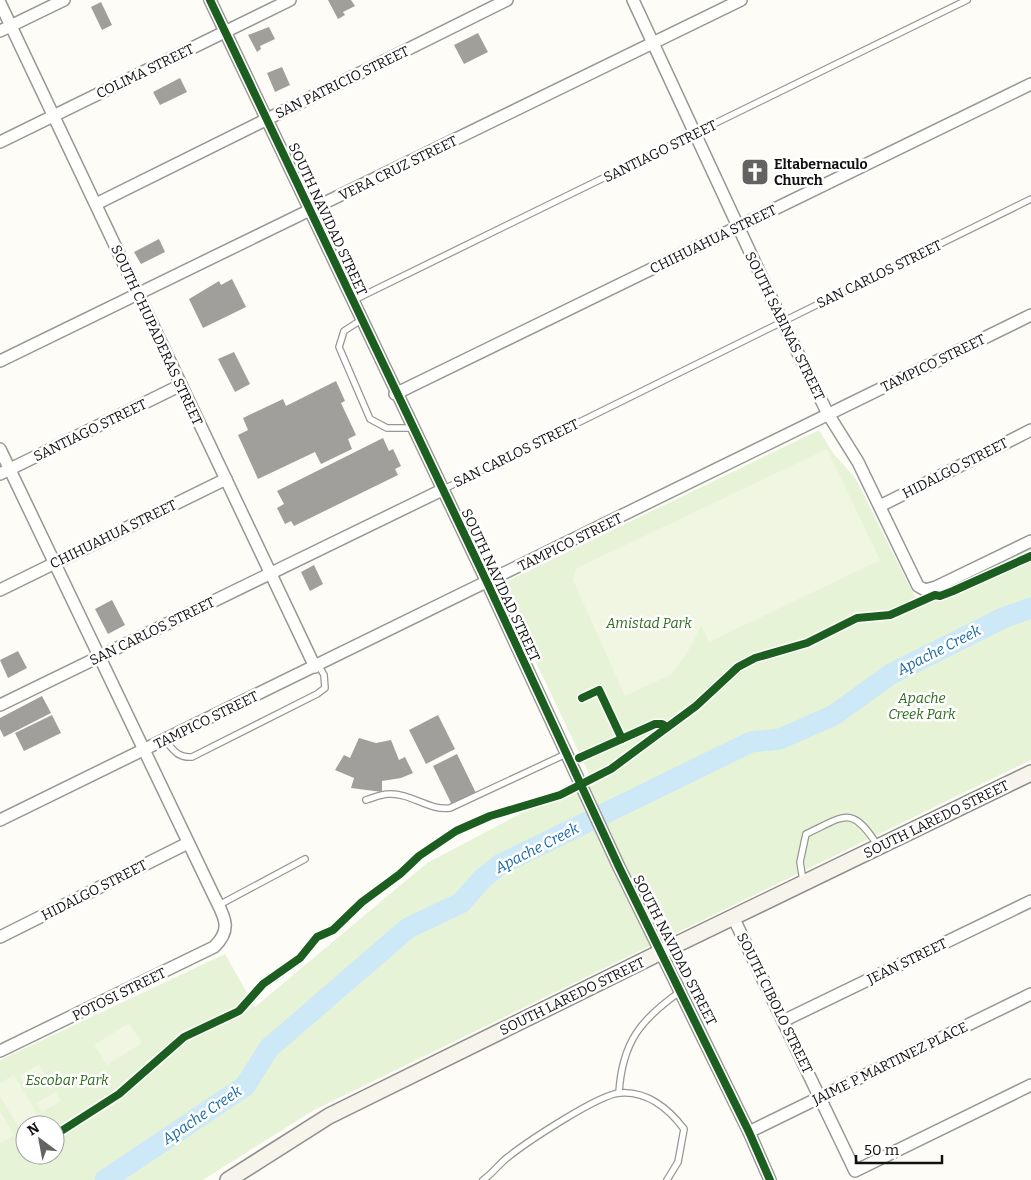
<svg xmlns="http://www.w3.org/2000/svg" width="1031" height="1180" font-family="Bitter,serif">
<rect width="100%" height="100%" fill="#fdfcf7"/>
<path fill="#e7f3d7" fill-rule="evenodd" d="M 819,430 L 833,453 L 856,479 L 917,601 L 1031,546 L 1031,760 L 314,1110 L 203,1180 L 0,1180 L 0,1060 L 225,954 L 255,1007 L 427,863 L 567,789 L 594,784 L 499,585 ZM 25,1125 L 55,1125 L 55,1155 L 25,1155 Z"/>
<g fill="#f0f6e1">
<polygon points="827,449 880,560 709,642 701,625 693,643 672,674 625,696 573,580 577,568"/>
<polygon points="129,1023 142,1043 107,1065 94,1045"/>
<polygon points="39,1064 44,1074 25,1085 20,1076"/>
<polygon points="14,1075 40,1119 30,1125 25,1125 25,1128 21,1131 0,1096 0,1083"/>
<polygon points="56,1092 61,1101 42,1112 36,1103"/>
<polygon points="0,1111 14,1135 0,1143"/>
</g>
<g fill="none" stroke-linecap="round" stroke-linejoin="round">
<polyline stroke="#cde8f7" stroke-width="21" points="105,1180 245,1086 269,1048 408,928 461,903 483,878 501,864 751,742 780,739 834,715 891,674 1003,618 1031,608"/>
</g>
<g fill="#a19f9c">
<polygon points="328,0 351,0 355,6 343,12 345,15 338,19"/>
<polygon points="101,2 112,25 102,30 91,7"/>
<polygon points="269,27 275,39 260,46 261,49 257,52 248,35"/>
<polygon points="478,33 488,52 464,64 454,45"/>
<polygon points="282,67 290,85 275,92 267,73"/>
<polygon points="180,78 187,92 160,105 153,92"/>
<polygon points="159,239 165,252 141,264 134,252"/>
<polygon points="232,279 246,307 203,328 189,299 219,281 221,285"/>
<polygon points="234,352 250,384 235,392 218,359"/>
<polygon points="336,381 345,401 341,403 356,435 348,439 352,449 321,464 315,452 258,479 238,435 248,430 243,418 283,399 286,406"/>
<polygon points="383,438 389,451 393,449 401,466 395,469 398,475 294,526 291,521 285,524 277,508 284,504 277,491"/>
<polygon points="314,565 323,584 310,591 301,572"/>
<polygon points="112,600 125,625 108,634 95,609"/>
<polygon points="18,651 27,668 8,678 0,660"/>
<polygon points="42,696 51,713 4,737 0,729 0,718"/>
<polygon points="52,715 61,733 24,751 15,733"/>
<polygon points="438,715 455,749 426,764 409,730"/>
<polygon points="359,738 376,743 391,740 399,760 405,757 413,773 401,778 382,781 382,792 351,788 354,778 335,770 344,755 350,758"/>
<polygon points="457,754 476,793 452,805 433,766"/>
</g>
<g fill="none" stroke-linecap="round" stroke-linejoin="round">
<defs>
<g id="service">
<polyline points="352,301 967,0"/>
<polyline points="361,320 344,331 339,347 370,419 387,428 412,428"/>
<polyline points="442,490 1031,199"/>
<path d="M 165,740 C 173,750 178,758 192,757 L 317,694 L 325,688 L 324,675 L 319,666"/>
<path d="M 366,800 C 373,798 381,794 389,794 C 411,793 429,811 450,808 L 566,754"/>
<path d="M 803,881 L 800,862 L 806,834 C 845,816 851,804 878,846"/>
<polyline points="219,905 305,859"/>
<path d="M 619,1093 C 622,1042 641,1019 681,991"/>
<path d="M 483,1180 C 492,1174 499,1164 508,1157 C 527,1142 599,1094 620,1093 C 647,1091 669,1109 684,1129 L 678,1162 L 667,1180"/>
</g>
<g id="minor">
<polyline points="210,0 487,582 619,867 749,1132 770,1180"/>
<polyline points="633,0 782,321 828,414 858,462 918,586 925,590 936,587 1031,541"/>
<polyline points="0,3 315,667"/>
<polyline points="0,31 64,0"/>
<polyline points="0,142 290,0"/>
<polyline points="96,204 507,0"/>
<polyline points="0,361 741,0"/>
<polyline points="395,394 1031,84"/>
<path d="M 0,449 L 213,894 C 223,915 234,928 214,947 L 0,1051"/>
<polyline points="0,474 181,385"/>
<polyline points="880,506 1031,430"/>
<polyline points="0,590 226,479"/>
<polyline points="0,705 442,490"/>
<polyline points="0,820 1031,315"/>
<polyline points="733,917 855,1171 1031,1085"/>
<polyline points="0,937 188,843"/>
<polyline points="783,1021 1031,901"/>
<polyline points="749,1132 1031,994"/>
</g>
<polyline id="secondary" points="228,1180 329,1116 661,952 1031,773"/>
</defs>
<use href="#service" stroke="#979795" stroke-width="8"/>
<use href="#minor" stroke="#979795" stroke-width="14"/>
<use href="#secondary" stroke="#8e8d8b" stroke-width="18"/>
<use href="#service" stroke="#fffffe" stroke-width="5.5"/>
<use href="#minor" stroke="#fffffe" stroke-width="11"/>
<use href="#secondary" stroke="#f6f4eb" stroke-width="15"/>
<defs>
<g id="cycleway">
<polyline points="210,0 487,582 619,867 749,1132 770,1180"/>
<polyline points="582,698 599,690 622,739"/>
<polyline points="579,758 655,724 662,724 667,727"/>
<polyline points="55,1135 119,1094 184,1037 239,1011 263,984 300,958 317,937 333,930 362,902 400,874 419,856 456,831 490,816 560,795 611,769 696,706 738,667 755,658 807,643 857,618 890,615 935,595 940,596 953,591 1031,556"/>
</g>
</defs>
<use href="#cycleway" stroke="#fff" stroke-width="11"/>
<use href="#cycleway" stroke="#1b5e20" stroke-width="8"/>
</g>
<defs>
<symbol id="church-square" viewBox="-11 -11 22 22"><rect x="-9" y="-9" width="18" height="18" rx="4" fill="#646362" stroke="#fff"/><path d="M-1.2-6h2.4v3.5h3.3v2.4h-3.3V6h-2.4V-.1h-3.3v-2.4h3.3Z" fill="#fff"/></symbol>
</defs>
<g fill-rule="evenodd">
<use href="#church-square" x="739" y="156" width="32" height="32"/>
</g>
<g text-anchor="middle" stroke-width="5" stroke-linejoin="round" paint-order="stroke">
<g font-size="14" fill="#111" stroke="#fff">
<text transform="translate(145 71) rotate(-26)" y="5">COLIMA STREET</text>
<text transform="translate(342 82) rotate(-26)" y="5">SAN PATRICIO STREET</text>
<text transform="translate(660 151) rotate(-26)" y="5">SANTIAGO STREET</text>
<text transform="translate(398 168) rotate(-26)" y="5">VERA CRUZ STREET</text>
<text transform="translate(328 219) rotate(65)" y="5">SOUTH NAVIDAD STREET</text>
<text transform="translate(713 239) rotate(-26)" y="5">CHIHUAHUA STREET</text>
<text transform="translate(879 274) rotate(-26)" y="5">SAN CARLOS STREET</text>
<text transform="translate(785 326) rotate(64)" y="5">SOUTH SABINAS STREET</text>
<text transform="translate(157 335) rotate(65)" y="5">SOUTH CHUPADERAS STREET</text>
<text transform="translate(933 363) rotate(-26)" y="5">TAMPICO STREET</text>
<text transform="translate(90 430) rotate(-26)" y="5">SANTIAGO STREET</text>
<text transform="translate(516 453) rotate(-26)" y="5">SAN CARLOS STREET</text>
<text transform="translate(955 468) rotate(-27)" y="5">HIDALGO STREET</text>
<text transform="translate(113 534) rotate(-26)" y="5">CHIHUAHUA STREET</text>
<text transform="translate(570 542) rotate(-26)" y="5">TAMPICO STREET</text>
<text transform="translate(501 585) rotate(65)" y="5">SOUTH NAVIDAD STREET</text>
<text transform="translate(152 631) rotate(-26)" y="5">SAN CARLOS STREET</text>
<text transform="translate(206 720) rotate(-26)" y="5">TAMPICO STREET</text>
<text transform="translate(936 819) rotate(-26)" y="5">SOUTH LAREDO STREET</text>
<text transform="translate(94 890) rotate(-27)" y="5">HIDALGO STREET</text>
<text transform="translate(675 950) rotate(63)" y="5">SOUTH NAVIDAD STREET</text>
<text transform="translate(907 961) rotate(-26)" y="5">JEAN STREET</text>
<text transform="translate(119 994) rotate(-26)" y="5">POTOSI STREET</text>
<text transform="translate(572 996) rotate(-26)" y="5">SOUTH LAREDO STREET</text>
<text transform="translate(775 1003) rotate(64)" y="5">SOUTH CIBOLO STREET</text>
<text transform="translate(890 1063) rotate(-26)" y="5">JAIME P MARTINEZ PLACE</text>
</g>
<g font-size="14" font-weight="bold" fill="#111" stroke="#fff" text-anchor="start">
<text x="774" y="169">Eltabernaculo<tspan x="774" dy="16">Church</tspan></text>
</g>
<g font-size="14" font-style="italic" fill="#2f6b1f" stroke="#fff">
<text x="649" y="628">Amistad Park</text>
<text x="922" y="703">Apache<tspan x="922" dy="16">Creek Park</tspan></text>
<text x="67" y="1085">Escobar Park</text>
</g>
<g font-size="15" font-style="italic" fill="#1768a6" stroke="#fff">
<text transform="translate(939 650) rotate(-27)" y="5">Apache Creek</text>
<text transform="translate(537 848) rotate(-27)" y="5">Apache Creek</text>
<text transform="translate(202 1115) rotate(-34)" y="5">Apache Creek</text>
</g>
</g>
<g transform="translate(40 1140) rotate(328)"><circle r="24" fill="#ffffff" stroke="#a0a0a0"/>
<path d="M0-4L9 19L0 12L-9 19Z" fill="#646362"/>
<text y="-8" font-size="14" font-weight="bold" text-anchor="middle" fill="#111111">N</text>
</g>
<path d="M856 1155v8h86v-8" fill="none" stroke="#111111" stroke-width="2.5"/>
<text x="864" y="1155" font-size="15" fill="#111111" stroke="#ffffff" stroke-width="4" paint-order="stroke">50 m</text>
</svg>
